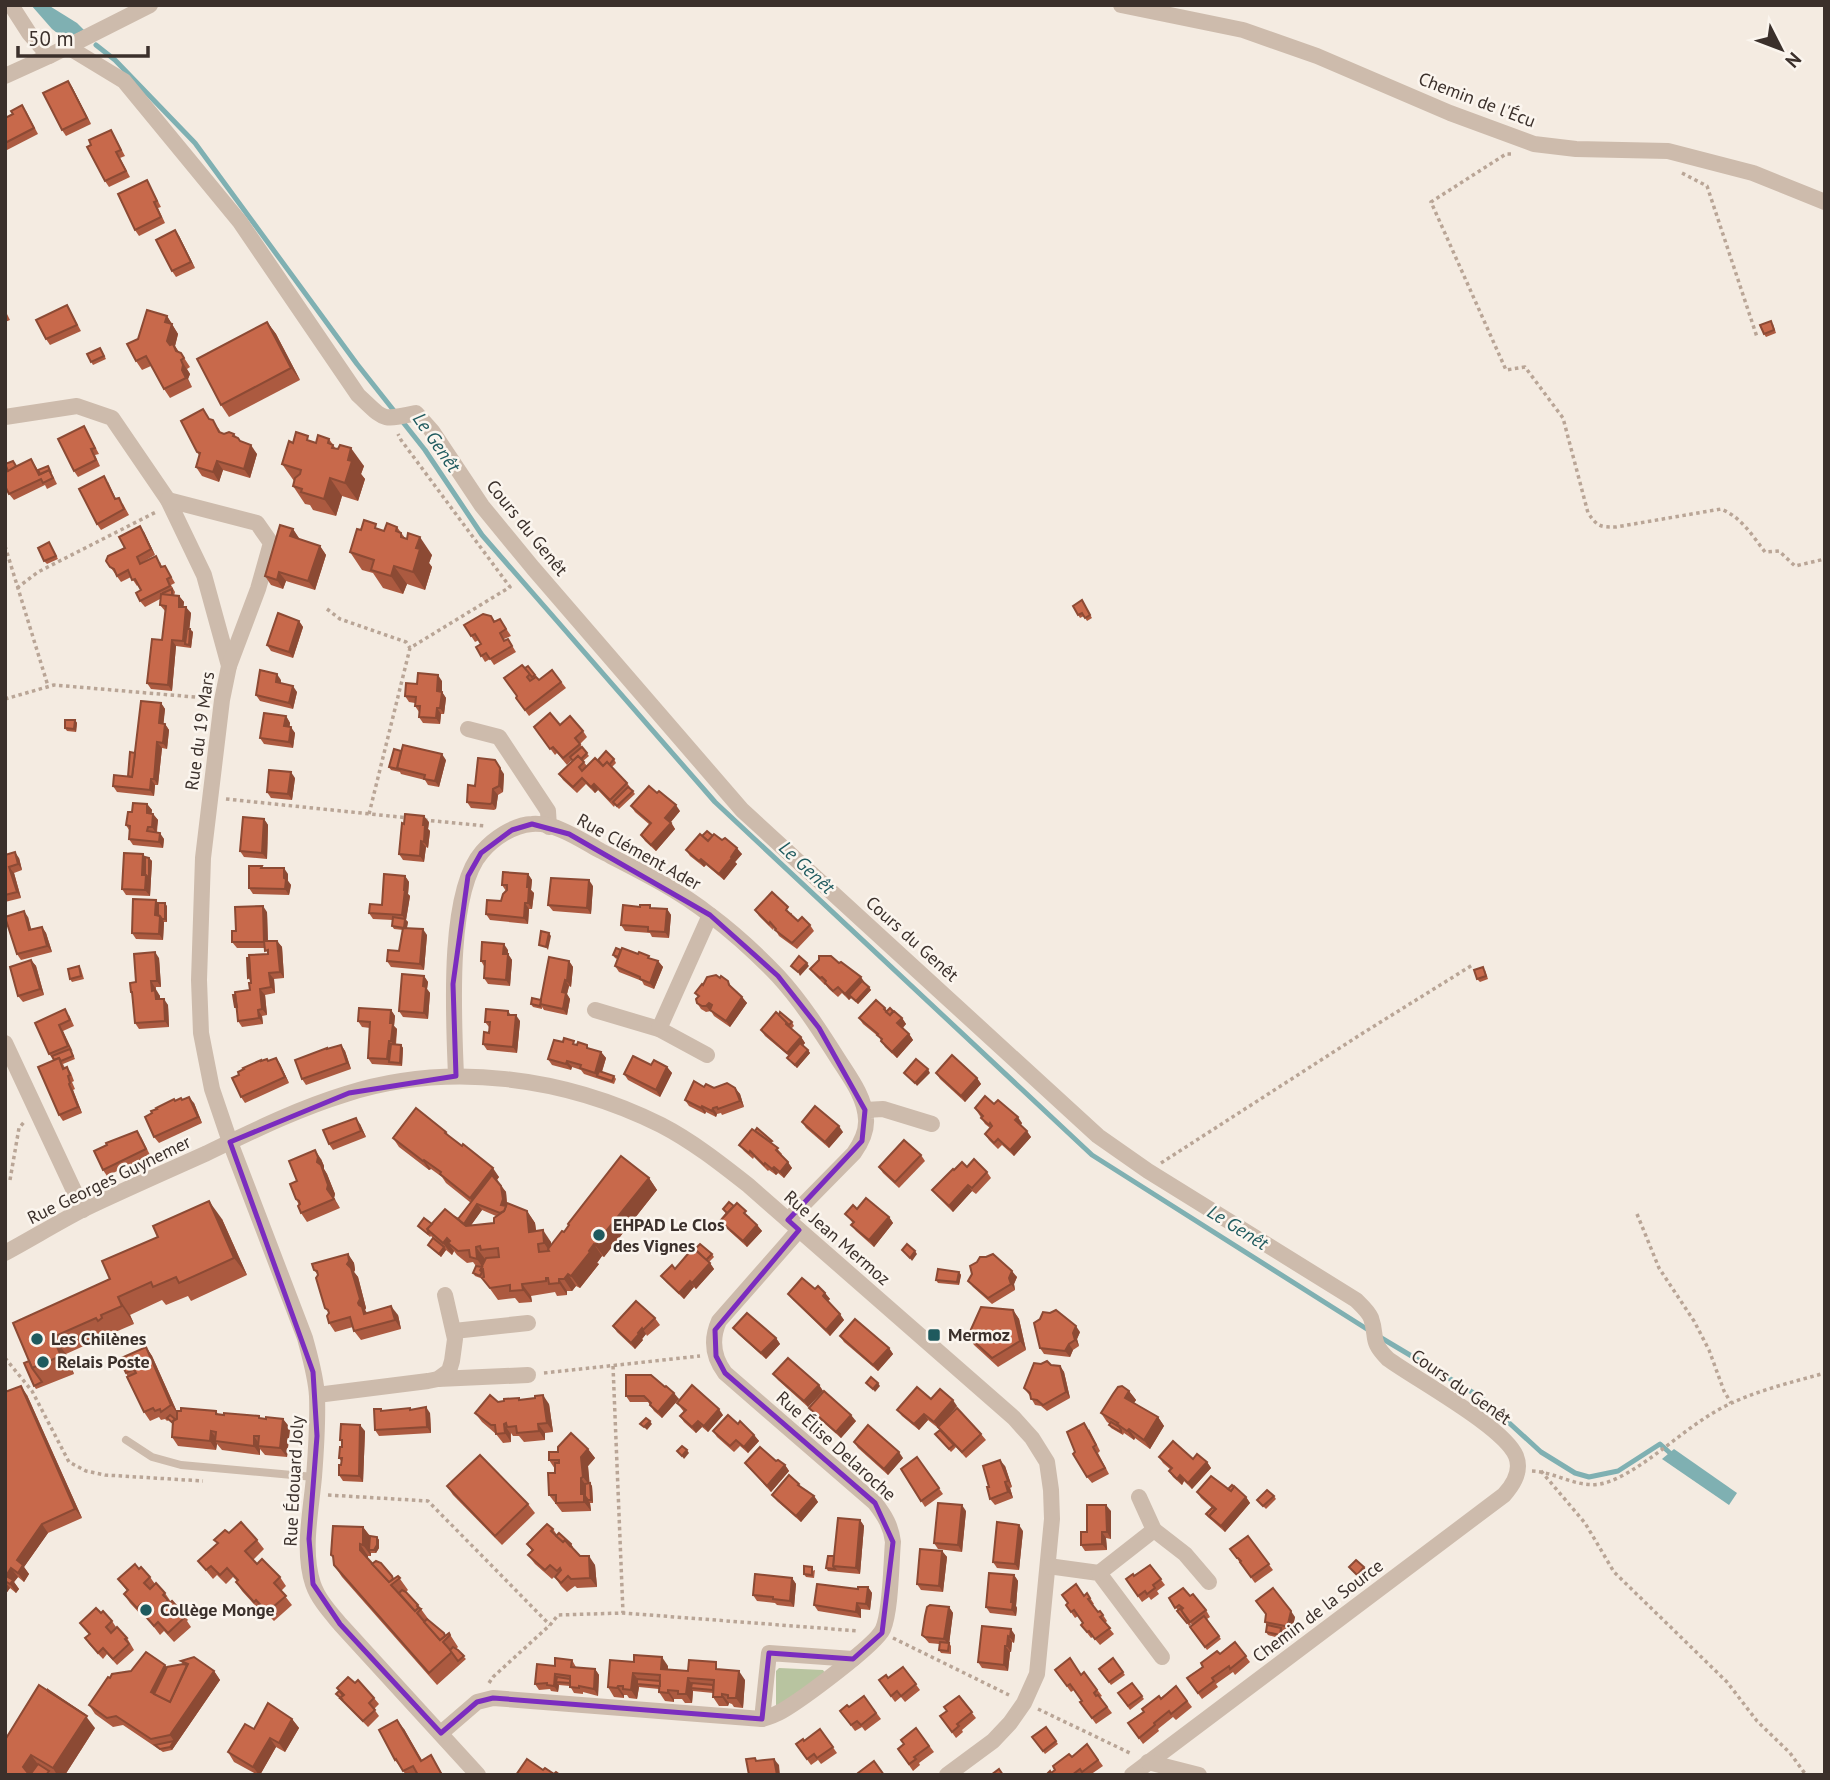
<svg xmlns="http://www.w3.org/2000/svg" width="1830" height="1780" font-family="'PT Sans',sans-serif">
<rect width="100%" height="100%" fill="#f4ebe1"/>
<polygon fill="#b8c4a0" points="779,1668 823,1670 825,1673 782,1708 776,1705 776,1671"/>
<g fill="#7fb0b2">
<polygon points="31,5 48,5 77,23 84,30 65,39 52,29"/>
<polygon points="1674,1449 1737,1493 1729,1505 1662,1459"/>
</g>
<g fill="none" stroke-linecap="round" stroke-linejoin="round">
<g stroke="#7fb0b2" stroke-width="5">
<polyline points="96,45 115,60 195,143 357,364 425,450 482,535 715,802 1092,1155 1370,1331"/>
<polyline points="1378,1336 1482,1398 1541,1452 1575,1473 1589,1477 1618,1471 1660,1444 1670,1453"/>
</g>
<g stroke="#b9a596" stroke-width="3.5" stroke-dasharray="3.5 3.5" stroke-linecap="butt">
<path d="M 1511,154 L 1506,154 L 1431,202 L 1506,370 L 1525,367 L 1563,418 L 1588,513 C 1598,527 1600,527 1616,527 L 1721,509 C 1741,517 1752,535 1765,552 L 1779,551 L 1795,566 L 1825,559"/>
<polyline points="1682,173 1707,186 1757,337"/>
<polyline points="5,546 48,686"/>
<polyline points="17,588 38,572 156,512"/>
<polyline points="327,609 340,619 406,642 410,648"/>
<polyline points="5,699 54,685 206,698"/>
<polyline points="226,799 409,818"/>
<polyline points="369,814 410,648 510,587 401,440 398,434"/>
<polyline points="424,820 486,826"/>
<polyline points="1161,1163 1363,1033 1474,964"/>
<polyline points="10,1180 19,1128 25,1121"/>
<polyline points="1637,1214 1659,1268 1694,1321 1709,1350 1724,1391 1731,1403"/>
<polyline points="5,1358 32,1391 69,1462 86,1471 105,1475 203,1481"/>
<polyline points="613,1366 623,1613"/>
<polyline points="544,1373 700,1356"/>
<path d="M 1532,1471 C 1556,1472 1576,1488 1600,1484 C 1612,1482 1624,1475 1634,1469 C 1663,1451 1688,1427 1718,1410 C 1750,1392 1789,1383 1825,1373"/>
<polyline points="1541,1471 1585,1523 1614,1572 1727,1682 1757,1721 1790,1753 1806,1775"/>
<polyline points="328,1495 428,1501 550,1625"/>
<polyline points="893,1638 1009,1695"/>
<polyline points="489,1683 493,1677 550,1625 558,1615 623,1613 859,1631"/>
<polyline points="1038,1709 1132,1754"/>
</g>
<polyline stroke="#cdbbac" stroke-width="8" points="126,1440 152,1457 181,1465 314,1477"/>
<g stroke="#cdbbac" stroke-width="16">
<polyline points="11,5 29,33 49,56"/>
<polyline points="1121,5 1243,30 1317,56 1450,113 1534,144 1576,149 1668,151 1753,173 1825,202"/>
<path d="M 68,47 L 124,81 L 240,222 L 358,395 C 385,420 380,421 416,413 L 432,431 L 482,506 L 533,568 L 742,810 L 1098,1136 L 1148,1171 L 1356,1300 C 1361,1305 1368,1311 1371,1318 C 1378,1338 1369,1340 1388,1359 C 1417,1380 1504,1427 1516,1456 C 1522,1471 1514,1484 1504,1495 L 1132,1775"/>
<polyline points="5,76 49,56 150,5"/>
<path d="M 5,417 L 77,406 L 112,418 L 168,500 L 204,575 L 229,666 L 222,700 L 203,858 L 199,980 L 201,1033 L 212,1089 L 230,1142 L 305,1338 C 310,1357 316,1377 317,1396 C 318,1423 316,1451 314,1477 C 311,1511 302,1551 313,1584 C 318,1599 330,1612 340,1624 L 478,1775"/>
<polyline points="168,500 257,523 271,543 258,589 229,666"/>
<polyline points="468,729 499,737 548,811 549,827"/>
<polyline points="595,1010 659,1029 707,1055"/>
<polyline points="659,1029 710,915"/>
<polyline points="5,1043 83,1210"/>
<path d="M 456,1076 C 454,1022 446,893 482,852 C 493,839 513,825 532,824 C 555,822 581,840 601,851 C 638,870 677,889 710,915 C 734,933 757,954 778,976 C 801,1001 821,1032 840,1062 C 851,1079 865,1098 866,1119 C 867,1132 861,1143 854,1153 L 788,1220"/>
<polyline points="865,1110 883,1109 932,1124"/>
<path d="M 5,1253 C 31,1239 57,1223 84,1209 C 124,1190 165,1172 205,1154 C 251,1132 297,1109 346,1094 C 449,1061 565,1077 661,1125 C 692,1141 720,1163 748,1185 L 1014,1418 L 1032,1438 L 1047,1462 L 1051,1490 L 1052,1519 L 1037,1674 L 1024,1703 L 1010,1723 L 993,1741 L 947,1775"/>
<polyline points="454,1331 528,1323"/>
<polyline points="438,1379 528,1375"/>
<polyline points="317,1395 428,1381 438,1379 449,1371 452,1361 455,1339 445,1295"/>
<polyline points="1139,1497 1154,1530 1185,1554 1209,1582"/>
<polyline points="1048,1566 1099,1573 1162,1657"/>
<polyline points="1099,1573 1154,1530"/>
<polyline points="762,1719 769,1653 853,1659"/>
<path d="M 441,1733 L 477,1702 L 493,1698 L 762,1719 C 769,1717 775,1715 782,1711 C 801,1700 876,1645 883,1629 C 891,1610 891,1564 893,1542 C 891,1526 885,1516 875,1503 L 725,1373 C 713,1357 711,1339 719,1321 L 799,1230"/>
<polyline points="1148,1762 1199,1775"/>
</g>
</g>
<g fill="#ac5a40" fill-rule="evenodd">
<polygon points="68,81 72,87 91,124 66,136 62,130"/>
<polygon points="26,111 38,134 7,150 5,147 5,118"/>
<polygon points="111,130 125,156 120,158 130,177 109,187 105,181 91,145"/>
<polygon points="147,180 161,207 158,208 165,223 139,236 135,230"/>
<polygon points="179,236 195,268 176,277 172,271"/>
<polygon points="67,305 81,331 50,345 46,339"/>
<polygon points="5,310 10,320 5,322"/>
<polygon points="167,316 178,334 175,346 179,352 181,353 190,367 187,369 190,374 188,379 192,387 170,398 164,389 151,366 142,370 136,361 138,339"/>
<polygon points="267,322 276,334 300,380 229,417 221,405"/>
<polygon points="1773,324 1776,333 1766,337 1764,334"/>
<polygon points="102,351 106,359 93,365 87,354"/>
<polygon points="210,419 219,429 221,433 234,434 240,441 257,454 250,478 223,470 219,482 202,476 196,467 199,455 197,452"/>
<polygon points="84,426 99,454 95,455 100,466 78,477 74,471"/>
<polygon points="329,439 336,449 364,466 361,474 365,479 358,501 342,496 336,516 313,510 310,505 305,504 293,486 294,481 282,464 293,443 312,442 316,443"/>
<polygon points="31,459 38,470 48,466 57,484 47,489 45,485 14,500 9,494 17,466"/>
<polygon points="108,482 116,499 123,504 129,515 101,530 97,524"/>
<polygon points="397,527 405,538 432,555 429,563 432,567 425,590 407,584 403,594 383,588 373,573 362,570 350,552 361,530 381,530 384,531"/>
<polygon points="293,529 299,539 320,546 326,555 315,590 286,581 283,589 271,585 265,576"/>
<polygon points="144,532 155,555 141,563 141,564 160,562 162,567 165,566 175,583 171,585 175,592 174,596 179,596 184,602 183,607 191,613 189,629 193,632 191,648 176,646 172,691 151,689 147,683 162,640 165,611 160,605 160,599 145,607 140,601 141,590 138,585 137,586 131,577 121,582 106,561"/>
<polygon points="49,542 58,559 47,564 44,561"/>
<polygon points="1082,600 1092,618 1087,621 1084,616 1080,618 1073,606"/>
<polygon points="491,616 495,621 500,619 511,636 504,639 505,641 508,639 516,652 494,665 490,659 485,662 476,647 481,644 479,640 475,642 464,625"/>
<polygon points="299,621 303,627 293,658 271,651 267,645"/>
<polygon points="528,666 539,680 552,670 566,688 529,716 516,698 517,696 525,668"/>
<polygon points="281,680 281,683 297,692 293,709 260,701 256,695"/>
<polygon points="442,681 442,692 446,698 444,714 441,714 440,724 423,723 419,717 419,712 415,706 415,703 409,702 405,696 417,684"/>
<polygon points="161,703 165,709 163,724 165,724 169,730 167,749 162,748 158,785 155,785 154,796 117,792 113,786 128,776 135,753"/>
<polygon points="286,716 290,723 289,727 295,733 293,748 264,744 260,738"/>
<polygon points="75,720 77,723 76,732 67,731 65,728"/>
<polygon points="560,725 583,731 587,737 580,744 589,756 583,761 587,766 598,760 614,759 616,763 612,767 627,783 635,794 619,809 615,805 614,807 598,790 595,793 586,784 577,793 563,780 559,774 573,761 572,760 567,765 557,753 555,755 534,727"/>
<polygon points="446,760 439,787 428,785 425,780 401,774 400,772 391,770 389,767"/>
<polygon points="504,774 503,792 498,795 496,809 494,810 471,808 467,802 475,786"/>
<polygon points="295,778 292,800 271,798 267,792"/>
<polygon points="147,804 152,810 151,814 153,814 158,820 157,832 164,839 163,848 133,845 129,839 129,830 126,825 132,812"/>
<polygon points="631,806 680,811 671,822 675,829 656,851 645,841 641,835 650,825 635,812"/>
<polygon points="264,819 268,825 267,859 244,857 240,851"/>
<polygon points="429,822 428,829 430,831 428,848 426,847 424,862 403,860 399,854"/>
<polygon points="702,836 713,836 742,854 735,862 737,864 724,880 706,865 704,867 690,856 686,850"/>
<polygon points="143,854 145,857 149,858 152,861 150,896 126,895 122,889"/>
<polygon points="5,855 19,858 22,870 14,873 21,898 5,902"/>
<polygon points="263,868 288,874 288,881 291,885 289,895 253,894 249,888"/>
<polygon points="528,874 532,880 531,890 534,893 532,909 529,909 528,924 490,920 486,914 501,901 506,891 502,885"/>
<polygon points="405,876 409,882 408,894 410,896 406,920 408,922 407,928 427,935 424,970 391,967 387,961 399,951 403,930 394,929 392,926 393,920 373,919 369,913 382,905"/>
<polygon points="593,886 591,914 553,911 548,905"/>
<polygon points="158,903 167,906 167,922 164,922 163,940 136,939 132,933"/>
<polygon points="652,908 667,909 671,915 669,938 652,937 650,933 625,931 621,925"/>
<polygon points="755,910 792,913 791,915 798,921 810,925 814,931 797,949 779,936 775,929 774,928 773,930 759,916"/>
<polygon points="267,912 268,941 277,941 282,947 284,978 274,979 275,993 265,995 267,1015 262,1016 263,1024 242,1027 238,1021 237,1010 235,1007 250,990 251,981 248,978 268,954 265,948 237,948 232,942 236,931"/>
<polygon points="28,917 31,929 42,927 46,933 52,952 21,960 17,954"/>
<polygon points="508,950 508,954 512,960 510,986 488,984 484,978 484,966 481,961"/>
<polygon points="613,955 652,959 658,961 663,967 654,989 644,985 642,981 619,972 615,966 617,959 615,958"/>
<polygon points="159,958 161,987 156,987 156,991 160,996 160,999 168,1005 169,1027 139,1029 135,1023 132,994 131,992 136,982"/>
<polygon points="31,960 36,966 44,995 23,1002 18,996"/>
<polygon points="569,961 573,967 571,987 569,986 567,994 570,999 567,1015 544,1010 542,1007 542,1009 533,1007 531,1004 541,1000"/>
<polygon points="839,963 865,983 871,990 858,1004 851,998 849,1000 842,993 838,997 829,989 825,984 825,985 815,975 810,969"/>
<polygon points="79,966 81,969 84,979 72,982 70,979"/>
<polygon points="1485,970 1488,979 1480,982 1477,979"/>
<polygon points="424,976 428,982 427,989 430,993 428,1019 403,1017 399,1011"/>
<polygon points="728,981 732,988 742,997 747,1003 730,1027 714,1016 711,1011 706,1012 701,1009 697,1003 698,997 695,993 703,985"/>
<polygon points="885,1008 887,1011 902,1018 906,1024 903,1028 909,1034 913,1040 897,1058 885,1047 879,1037 863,1024 859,1018"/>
<polygon points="391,1010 395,1016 394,1026 397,1029 396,1045 401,1045 403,1048 402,1066 372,1064 368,1058 370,1028 362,1027 358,1021"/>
<polygon points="508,1011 511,1015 520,1021 517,1053 487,1050 483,1044 489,1033 489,1027 485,1022"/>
<polygon points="69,1015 74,1026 63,1031 75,1059 63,1064 65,1068 67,1067 71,1073 74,1081 72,1082 75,1089 73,1090 82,1113 63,1121 59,1115 54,1060 49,1054 35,1023"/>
<polygon points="792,1022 794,1026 791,1029 801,1037 805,1043 803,1045 810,1053 797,1068 787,1058 789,1056 765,1036 761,1030"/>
<polygon points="576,1044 601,1052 606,1058 602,1072 614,1076 616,1079 614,1084 584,1074 581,1070 572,1067 571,1070 552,1065 548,1059"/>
<polygon points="341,1045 345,1051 351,1069 306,1085 302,1079"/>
<polygon points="276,1058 280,1064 289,1083 245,1103 241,1097 239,1075 262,1061 268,1061"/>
<polygon points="651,1065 667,1067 672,1073 660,1097 628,1080 624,1074"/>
<polygon points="936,1073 977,1078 981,1084 965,1102 940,1079"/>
<polygon points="704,1087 714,1088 735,1088 740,1094 744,1107 722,1115 721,1113 717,1114 716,1117 706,1112 705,1114 689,1106 685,1100"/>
<polygon points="182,1100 194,1103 202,1123 159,1143 154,1137 175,1101"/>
<polygon points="994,1104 1022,1123 1021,1125 1031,1137 1014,1156 1002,1145 998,1149 989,1140 985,1134 990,1128 985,1124 975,1108"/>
<polygon points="802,1122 843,1132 829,1148 806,1128"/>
<polygon points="360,1124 366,1137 333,1150 329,1144"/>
<path d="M 446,1132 L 450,1137 L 499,1177 L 497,1180 L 506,1192 L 507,1204 L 527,1211 L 535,1223 L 536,1231 L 551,1242 L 551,1245 L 569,1226 L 568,1224 L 649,1178 L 657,1190 L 604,1257 L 602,1256 L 597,1263 L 599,1264 L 580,1288 L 576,1286 L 572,1291 L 567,1291 L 567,1295 L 557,1296 L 555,1292 L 531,1296 L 532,1302 L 519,1303 L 515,1298 L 498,1300 L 483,1279 L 475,1276 L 473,1273 L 476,1266 L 473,1262 L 467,1263 L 457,1255 L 454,1251 L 452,1255 L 446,1250 L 441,1257 L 428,1245 L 433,1238 L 431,1236 L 430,1237 L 418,1226 L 432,1224 L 453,1215 L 459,1218 L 471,1203 L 446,1183 L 442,1177 L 431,1169 L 429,1170 L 399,1147 L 393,1138 ZM 482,1210 L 496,1216 L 494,1223 L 471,1225 Z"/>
<polygon points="141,1137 150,1155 107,1176 103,1170"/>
<polygon points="773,1144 782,1154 781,1155 792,1168 784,1178 778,1173 776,1175 769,1170 768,1171 754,1157 753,1159 744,1151 739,1145 774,1144"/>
<polygon points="921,1155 925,1161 899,1188 883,1173 879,1167"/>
<polygon points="321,1159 324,1166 324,1169 327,1174 335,1194 334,1198 340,1208 307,1222 301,1213 299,1205 296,1199 297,1181"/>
<polygon points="967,1167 987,1172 991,1178 976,1194 972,1191 953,1212 937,1196 932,1190 954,1170"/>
<polygon points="734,1206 750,1217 749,1218 757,1225 762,1231 747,1247 725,1227 720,1221 726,1213 723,1209"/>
<polygon points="857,1209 889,1217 893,1223 874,1247 856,1231 851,1225 853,1223 845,1214"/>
<polygon points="222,1219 247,1275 191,1301 188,1296 166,1305 162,1300 130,1315 134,1324 113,1333 115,1336 110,1338 108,1335 66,1354 74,1374 36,1389 34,1386 29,1361 110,1279"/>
<polygon points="695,1249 712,1254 714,1257 709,1262 714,1269 696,1289 694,1287 684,1299 666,1282 661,1276 675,1269"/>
<polygon points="348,1254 354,1263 355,1270 354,1272 358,1277 366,1308 365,1310 367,1313 398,1315 401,1329 361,1340 354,1331 353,1327 335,1332 329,1323 329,1313 325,1308 318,1275 314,1270"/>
<polygon points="986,1257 1017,1277 1014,1284 1015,1290 992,1304 973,1287 968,1281"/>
<polygon points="959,1272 961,1275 959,1285 938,1283 936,1280"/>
<polygon points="815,1289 825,1293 830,1299 828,1301 844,1320 830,1336 793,1300 788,1294"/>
<polygon points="1013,1310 1019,1319 1026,1350 998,1367 974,1345 968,1336"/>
<polygon points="655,1318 660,1325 647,1336 646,1334 642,1339 643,1340 635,1349 617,1332 613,1326"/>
<polygon points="733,1328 776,1338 780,1344 766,1359 738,1334"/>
<polygon points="1080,1332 1077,1339 1079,1346 1073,1350 1070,1357 1044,1354 1040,1348"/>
<polygon points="840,1336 889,1348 893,1354 878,1371 844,1342"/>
<polygon points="146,1347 152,1356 177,1412 216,1411 218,1414 259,1416 260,1418 266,1419 283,1419 290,1428 287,1457 265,1455 260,1449 260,1455 222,1450 217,1444 216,1450 178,1446 172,1437 173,1424 169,1420 167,1421 165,1419 161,1420 159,1417 150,1421 144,1412 126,1373"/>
<polygon points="1051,1365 1060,1366 1064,1372 1070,1398 1047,1411 1041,1406 1035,1405 1030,1396 1024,1388"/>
<polygon points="773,1374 819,1385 823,1391 808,1407 778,1380"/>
<polygon points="626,1375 679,1399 662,1418 654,1411 648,1402 630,1402 626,1396"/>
<polygon points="1129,1391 1136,1400 1134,1403 1158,1417 1164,1426 1150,1449 1135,1438 1134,1440 1124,1433 1123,1435 1111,1428 1109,1425 1110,1424 1107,1422 1101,1413"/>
<polygon points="5,1392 27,1395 82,1518 48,1533 24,1567 29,1574 24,1582 18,1577 14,1582 19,1589 16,1593 10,1588 5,1595"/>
<polygon points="519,1398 520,1400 549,1404 553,1432 545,1433 545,1440 524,1442 519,1436 513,1436 511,1433 511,1442 503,1443 496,1434 482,1422 475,1413 498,1402"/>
<polygon points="931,1399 957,1406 945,1420 981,1434 986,1440 966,1458 956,1447 951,1452 937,1437 940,1430 938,1428 928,1420 919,1430 902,1416 897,1410"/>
<polygon points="677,1403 723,1415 708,1432 702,1427 696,1433 684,1422 680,1416 684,1412"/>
<polygon points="410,1408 412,1410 430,1413 431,1433 379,1436 375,1430 381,1409 383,1411"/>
<polygon points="809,1408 856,1421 841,1438 814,1414"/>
<polygon points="738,1424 754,1435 759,1441 748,1453 740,1446 734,1452 717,1437 713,1431"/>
<polygon points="1089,1429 1100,1451 1098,1453 1109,1474 1092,1483 1087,1477 1075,1452"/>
<polygon points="365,1431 363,1482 343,1481 339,1475 341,1465 341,1461 339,1458 342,1443 340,1440"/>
<polygon points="854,1442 903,1458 888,1475 858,1448"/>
<polygon points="588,1449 595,1458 588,1466 589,1483 592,1486 593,1503 590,1503 591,1511 562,1512 549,1495 555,1473 555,1469 549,1460 558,1452"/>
<polygon points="917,1457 943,1494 925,1507 901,1469"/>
<polygon points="1159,1457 1193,1459 1207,1462 1211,1468 1192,1489 1184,1481 1182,1485 1173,1477 1169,1471 1171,1470 1163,1463"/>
<polygon points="776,1461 785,1465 789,1471 771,1492 750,1469 745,1463"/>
<polygon points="1005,1466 1012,1487 1010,1488 1013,1498 995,1505 990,1499 989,1487"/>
<polygon points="447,1486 528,1504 535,1513 502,1545 453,1495"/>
<polygon points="1228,1489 1246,1497 1250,1503 1225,1532 1208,1517 1206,1514 1212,1508 1201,1498 1197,1492"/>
<polygon points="772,1495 814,1496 818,1502 801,1522 777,1501"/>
<polygon points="1274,1496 1276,1499 1266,1509 1257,1500"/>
<polygon points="966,1511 962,1552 938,1549 934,1543"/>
<polygon points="1111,1511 1111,1539 1106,1538 1107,1550 1085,1551 1081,1545 1087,1532"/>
<polygon points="860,1520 864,1526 860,1574 828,1571 826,1568"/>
<polygon points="363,1527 370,1536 377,1537 379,1540 379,1548 376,1553 371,1553 371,1556 368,1556 368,1559 372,1564 394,1579 398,1576 408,1590 406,1592 418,1605 421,1608 419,1609 421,1609 429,1620 445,1635 449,1633 458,1647 456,1649 466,1659 437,1685 342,1577 334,1565 333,1558 331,1555"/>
<polygon points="553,1529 557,1535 571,1544 573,1547 572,1548 580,1556 595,1565 597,1587 577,1588 575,1586 567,1592 561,1586 555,1577 557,1574 552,1579 535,1564 528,1555 532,1551 527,1544"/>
<polygon points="1023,1531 1019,1570 997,1568 993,1562"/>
<polygon points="229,1533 257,1540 264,1549 253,1560 257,1564 280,1577 286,1586 281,1591 292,1605 274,1621 262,1609 260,1611 242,1591 236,1582 237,1581 233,1577 226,1584 217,1575 213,1579 198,1561"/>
<polygon points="1248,1536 1273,1570 1255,1583 1230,1549"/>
<polygon points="942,1551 947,1557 943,1592 921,1590 917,1584"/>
<polygon points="1150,1565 1165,1585 1157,1591 1159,1594 1151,1600 1149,1597 1142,1602 1126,1579 1134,1576"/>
<polygon points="139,1569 150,1577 155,1584 165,1593 171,1602 181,1611 188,1620 187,1621 191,1627 174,1642 164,1631 160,1635 147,1618 150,1615 148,1613 143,1617 130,1603 124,1594 127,1591 118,1579"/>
<polygon points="815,1570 814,1578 806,1577 804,1574"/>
<polygon points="1014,1575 1018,1581 1016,1606 1017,1608 1016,1616 990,1613 986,1607"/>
<polygon points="792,1578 796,1584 794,1607 777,1605 775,1603 757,1601 753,1595"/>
<polygon points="868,1587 872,1593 870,1610 861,1609 861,1618 818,1611 814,1605 858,1589"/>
<polygon points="1087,1593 1094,1604 1092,1605 1098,1612 1103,1615 1107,1621 1105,1623 1114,1634 1100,1645 1093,1637 1091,1638 1081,1625 1083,1623 1078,1616 1075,1618 1066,1605 1084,1596"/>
<polygon points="1190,1596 1206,1610 1210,1617 1207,1619 1221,1639 1207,1650 1190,1627 1192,1625 1190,1622 1191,1625 1189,1626 1169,1598"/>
<polygon points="1256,1601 1295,1617 1292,1630 1289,1632 1283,1631 1282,1639 1268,1635 1266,1632 1267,1625 1265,1622 1266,1615"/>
<polygon points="949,1607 953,1613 949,1643 951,1646 951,1654 941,1653 939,1650 939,1644 929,1643 922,1635"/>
<polygon points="101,1613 112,1621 116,1627 111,1633 127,1638 134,1650 117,1665 107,1654 103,1659 89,1644 85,1638 89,1634 80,1623"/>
<polygon points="982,1626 1015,1635 1014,1643 1012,1642 1011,1652 1010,1652 1008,1671 982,1668 978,1662"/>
<polygon points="1235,1642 1250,1662 1235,1675 1233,1672 1216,1684 1218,1687 1202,1699 1187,1678 1220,1654"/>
<polygon points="1113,1658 1125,1675 1111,1685 1099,1669"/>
<polygon points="572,1660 576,1667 595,1669 599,1675 598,1696 583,1692 583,1694 574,1693 570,1686 559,1685 558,1692 551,1691 550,1689 539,1690 535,1684 555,1666"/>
<polygon points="610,1660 668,1666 668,1669 688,1671 721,1670 745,1680 743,1708 734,1707 732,1704 729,1703 728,1706 719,1706 713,1697 713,1693 693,1691 692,1703 685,1703 682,1699 674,1699 674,1702 665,1701 659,1692 659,1689 639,1687 637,1699 629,1698 627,1695 624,1695 624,1698 614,1697 608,1687"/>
<polygon points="181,1661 214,1671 220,1680 172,1750 163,1752 123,1725 113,1727 95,1714 89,1705 110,1678 165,1665 167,1668 183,1664"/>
<polygon points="903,1667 920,1690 905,1702 901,1697 895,1702 879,1680 888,1678"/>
<polygon points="1055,1670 1081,1675 1084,1672 1102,1696 1100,1697 1112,1713 1096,1724 1080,1702 1082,1701 1074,1690 1071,1692"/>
<polygon points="355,1683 374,1698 379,1704 374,1709 379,1716 368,1727 336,1694 339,1691 337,1688"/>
<polygon points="1132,1683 1144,1699 1130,1710 1118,1693"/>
<polygon points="1176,1686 1192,1707 1176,1720 1173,1717 1158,1729 1159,1731 1143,1744 1128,1723"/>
<polygon points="864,1696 881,1719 865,1731 862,1727 855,1731 840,1711 849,1707"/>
<polygon points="959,1696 976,1718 962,1730 963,1732 956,1738 940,1716 947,1711"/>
<polygon points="292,1719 299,1728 285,1752 276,1747 260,1775 258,1775 234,1762 228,1752 254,1729"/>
<polygon points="1046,1727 1058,1744 1045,1754 1032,1737"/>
<polygon points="95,1728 65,1775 52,1775 5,1740"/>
<polygon points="916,1728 934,1752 919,1763 920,1765 913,1771 898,1749 904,1744"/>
<polygon points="404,1729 422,1760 431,1755 443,1775 406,1775 395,1760"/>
<polygon points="820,1729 837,1753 821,1764 818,1760 811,1765 796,1744 804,1741"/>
<polygon points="1087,1744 1103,1766 1090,1775 1046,1775 1051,1773"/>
</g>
<g fill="#8c4a34">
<polygon points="68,81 72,87 91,124 87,118"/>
<polygon points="175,230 179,236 195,268 191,262"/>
<polygon points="167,316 178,334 175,346 183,360 176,351 176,354 167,341 165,322"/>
<polygon points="267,322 276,334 300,380 291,368"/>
<polygon points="181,360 190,374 188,379 192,387 182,370"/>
<polygon points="251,445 257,454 250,478 244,469"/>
<polygon points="351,448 364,466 361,474 365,479 358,501 345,483 348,460"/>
<polygon points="217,461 223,470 219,482 213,472"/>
<polygon points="330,478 342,496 336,516 324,499"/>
<polygon points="140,526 144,532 155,555 151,549"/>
<polygon points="293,529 299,538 297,545 290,536"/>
<polygon points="420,537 432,555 429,563 432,567 425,590 413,572 416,548"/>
<polygon points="320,546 326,555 315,590 308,581"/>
<polygon points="394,566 407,584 403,594 391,576"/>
<polygon points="279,572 286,581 283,589 277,580"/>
<polygon points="179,596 184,602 183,613 179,607"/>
<polygon points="186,607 191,613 188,644 185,644 188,647 183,641"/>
<polygon points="299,621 303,627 293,658 289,652"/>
<polygon points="190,629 193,632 191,648 189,645"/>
<polygon points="172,640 176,646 172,691 168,685"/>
<polygon points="277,674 281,680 280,689 276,682"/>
<polygon points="438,675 442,681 442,692 446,698 444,714 440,708 437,691"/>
<polygon points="293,686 297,692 293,709 289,703"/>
<polygon points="161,703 165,709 163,729 159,723"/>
<polygon points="437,708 441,714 440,724 436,718"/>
<polygon points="286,716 290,723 289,732 284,726"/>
<polygon points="75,720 77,723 76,732 74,729"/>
<polygon points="165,724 169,730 167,749 163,743"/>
<polygon points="291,727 295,733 293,748 289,742"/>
<polygon points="157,742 162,748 158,785 154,779"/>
<polygon points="442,754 446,760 439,787 435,781"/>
<polygon points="495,760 504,774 503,792 499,786"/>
<polygon points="291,772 295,778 292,800 288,794"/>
<polygon points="151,779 155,785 154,796 150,790"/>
<polygon points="594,784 598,790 595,793 591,787"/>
<polygon points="493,789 498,795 496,809 492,803"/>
<polygon points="147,804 152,810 151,819 147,813"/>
<polygon points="676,805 680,811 669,824 665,818"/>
<polygon points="153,814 158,820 156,833 152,827"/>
<polygon points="424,816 429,822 428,829 430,831 428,848 424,842"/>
<polygon points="264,819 268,825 267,859 262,853"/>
<polygon points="671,823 675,829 656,851 651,845"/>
<polygon points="160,833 164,839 163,848 159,842"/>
<polygon points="421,841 426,847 424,862 420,856"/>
<polygon points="737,848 742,854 735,862 737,864 724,880 719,874"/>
<polygon points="15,852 19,858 22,870 18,864"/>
<polygon points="143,854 147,860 149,858 152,861 150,896 145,890 142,875"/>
<polygon points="701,859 706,865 704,867 699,861"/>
<polygon points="9,867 14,873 21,898 17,892"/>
<polygon points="284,868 288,874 288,881 291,885 289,895 285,889 284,878"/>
<polygon points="528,874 532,880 531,890 534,893 532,909 528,903 527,887"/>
<polygon points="405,876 409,882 408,894 410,896 406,920 408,922 406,931 404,928 405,920 402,915"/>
<polygon points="589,880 593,886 591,914 587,908"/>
<polygon points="156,900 160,906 160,916 164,922 163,940 159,934 155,915"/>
<polygon points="165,903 167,906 167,922 165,919"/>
<polygon points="525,903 529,909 528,924 524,918"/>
<polygon points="263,906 267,912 268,948 264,942"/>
<polygon points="667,909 671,915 669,938 665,932"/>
<polygon points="24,911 28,917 33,936 29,930"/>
<polygon points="42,927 46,933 52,952 47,946"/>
<polygon points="423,929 427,935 424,970 420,964"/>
<polygon points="549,933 551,936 548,950 546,947"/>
<polygon points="277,941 282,947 284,978 280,972"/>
<polygon points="504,944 508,950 507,960 503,954"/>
<polygon points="155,952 159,958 161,987 157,981"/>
<polygon points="508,954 512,960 510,986 506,980"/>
<polygon points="31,960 36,966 44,995 40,989"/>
<polygon points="569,961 573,967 571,987 567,981"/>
<polygon points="658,961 663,967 654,989 650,983"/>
<polygon points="807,963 809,966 800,976 798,972"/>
<polygon points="269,973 274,979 275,993 271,987"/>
<polygon points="424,976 428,982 427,989 430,993 428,1019 424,1013 423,986"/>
<polygon points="861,977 865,983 849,995 851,998 849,1000 845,994"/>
<polygon points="565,980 569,986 567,994 570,999 567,1015 563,1009 562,992"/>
<polygon points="151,981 160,996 160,1005 152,991"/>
<polygon points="869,987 871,990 858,1004 856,1001"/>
<polygon points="260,989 265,995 267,1015 262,1009"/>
<polygon points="742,997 747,1003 730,1027 726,1021"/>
<polygon points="164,999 168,1005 169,1027 165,1021"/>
<polygon points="709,1003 713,1009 711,1012 706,1006"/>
<polygon points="258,1010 262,1016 263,1024 259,1018"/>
<polygon points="391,1010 395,1016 394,1026 397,1029 395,1047 391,1041 390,1023"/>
<polygon points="516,1015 520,1021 517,1053 513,1047"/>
<polygon points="902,1018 906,1024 901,1029 897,1023"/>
<polygon points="59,1025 63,1031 73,1052 68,1046"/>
<polygon points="909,1034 913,1040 897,1058 892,1052"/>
<polygon points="801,1037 805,1043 792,1059 787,1053"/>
<polygon points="389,1041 393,1047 389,1062 387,1059"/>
<polygon points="341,1045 345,1051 351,1069 347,1063"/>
<polygon points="401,1045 403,1048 402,1066 400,1063"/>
<polygon points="808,1050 810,1053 797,1068 795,1065"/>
<polygon points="601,1052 606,1058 600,1077 597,1076 595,1073"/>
<polygon points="276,1058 280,1064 289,1083 285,1077"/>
<polygon points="567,1061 572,1067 571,1070 566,1064"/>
<polygon points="667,1067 672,1073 660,1097 656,1090"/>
<polygon points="928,1069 930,1073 917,1086 915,1083"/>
<polygon points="977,1078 981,1084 965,1102 961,1096"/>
<polygon points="69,1084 73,1090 82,1113 78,1107"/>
<polygon points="735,1088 740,1094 744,1107 740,1101"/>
<polygon points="189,1097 194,1103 202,1123 198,1117"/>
<polygon points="702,1106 706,1112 705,1114 701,1108"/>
<polygon points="713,1108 717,1114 716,1117 712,1111"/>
<polygon points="1018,1117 1022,1123 1020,1126 1015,1120"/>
<polygon points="356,1118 360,1124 366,1137 361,1131"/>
<polygon points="839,1126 843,1132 829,1148 825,1142"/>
<polygon points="1027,1131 1031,1137 1014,1156 1010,1150"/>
<polygon points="315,1150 321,1159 324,1166 324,1169 327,1174 335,1194 334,1198 340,1208 327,1189 317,1162"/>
<polygon points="424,1160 431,1169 429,1170 423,1161"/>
<polygon points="788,1162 792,1168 784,1178 780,1172"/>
<polygon points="774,1167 778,1173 776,1175 772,1169"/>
<polygon points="493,1168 499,1177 478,1205 482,1210 467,1231 460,1223 476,1206 470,1198"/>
<polygon points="649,1178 657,1190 604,1257 595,1245"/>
<polygon points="968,1185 972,1191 953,1212 949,1206"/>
<polygon points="501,1186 506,1192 507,1205 506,1211 501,1205"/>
<polygon points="209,1201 222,1219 247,1275 234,1258"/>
<polygon points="527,1211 535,1223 538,1244 529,1232"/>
<polygon points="889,1217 893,1223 874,1247 869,1240"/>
<polygon points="757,1225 762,1231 747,1247 743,1241"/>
<polygon points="543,1230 551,1242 552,1255 544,1243"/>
<polygon points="447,1238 452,1246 448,1243 454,1251 452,1255 443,1243"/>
<polygon points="594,1244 602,1256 597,1263 599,1264 580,1288 571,1276"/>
<polygon points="444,1247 446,1250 441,1257 439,1254"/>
<polygon points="476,1247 485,1259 483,1268 477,1259"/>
<polygon points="915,1251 917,1254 912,1261 910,1258"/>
<polygon points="348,1254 354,1263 355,1270 354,1272 358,1277 366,1308 365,1310 369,1316 370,1323 359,1305 347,1264"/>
<polygon points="710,1263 714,1269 696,1289 692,1283"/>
<polygon points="1012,1271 1017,1277 1014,1284 1015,1290 1011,1284 1009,1278"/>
<polygon points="959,1272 961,1275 959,1285 957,1282"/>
<polygon points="568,1274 576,1286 572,1291 564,1279"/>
<polygon points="559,1279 567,1291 567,1295 559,1283"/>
<polygon points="690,1281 694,1287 684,1299 679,1293"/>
<polygon points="522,1284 531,1296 532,1302 523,1290"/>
<polygon points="825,1293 830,1299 827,1302 823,1296"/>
<polygon points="118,1297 130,1315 134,1324 122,1306"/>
<polygon points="391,1306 398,1315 401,1329 395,1320"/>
<polygon points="1013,1310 1019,1319 1026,1350 1020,1341"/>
<polygon points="840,1314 844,1320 830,1336 826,1330"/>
<polygon points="1076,1326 1080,1332 1077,1339 1079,1346 1075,1340 1073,1333"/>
<polygon points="642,1328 646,1334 642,1339 643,1340 635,1349 631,1343"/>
<polygon points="53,1337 66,1354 74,1374 61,1356"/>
<polygon points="776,1338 780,1344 766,1359 761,1353"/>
<polygon points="1069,1344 1073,1350 1070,1357 1065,1351"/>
<polygon points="146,1347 152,1356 178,1414 171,1405"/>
<polygon points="889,1348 893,1354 878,1371 873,1365"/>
<polygon points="1060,1366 1064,1372 1070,1398 1066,1392"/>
<polygon points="878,1383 880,1386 875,1392 873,1389"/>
<polygon points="819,1385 823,1391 808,1407 804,1401"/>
<polygon points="21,1386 27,1395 82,1518 75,1509"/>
<polygon points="1129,1391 1136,1400 1131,1407 1125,1398"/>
<polygon points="674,1393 679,1399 662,1418 658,1412"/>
<polygon points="543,1395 549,1404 553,1432 547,1423"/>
<polygon points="953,1400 957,1406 938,1428 934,1422"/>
<polygon points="426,1407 430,1413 431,1433 427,1427"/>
<polygon points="719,1409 723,1415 708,1432 704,1426"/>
<polygon points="924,1414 928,1420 919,1430 914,1424"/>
<polygon points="851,1415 856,1421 841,1438 836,1432"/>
<polygon points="1158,1417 1164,1426 1150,1449 1144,1440"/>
<polygon points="283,1419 290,1428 287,1457 280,1448"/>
<polygon points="650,1421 652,1424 647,1430 644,1427"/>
<polygon points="698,1421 702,1427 696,1433 692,1427"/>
<polygon points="504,1424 510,1433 511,1442 505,1433"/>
<polygon points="538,1424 545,1433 545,1440 539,1431"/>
<polygon points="360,1425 365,1431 363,1482 359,1476"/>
<polygon points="1129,1429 1135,1438 1134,1440 1127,1431"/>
<polygon points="211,1431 218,1440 215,1441 217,1444 216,1450 210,1441"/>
<polygon points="754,1435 759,1441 748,1453 744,1447"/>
<polygon points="254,1436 260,1445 258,1446 260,1449 260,1455 254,1446"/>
<polygon points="588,1449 595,1458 588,1466 590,1486 583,1477 581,1457"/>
<polygon points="687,1450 689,1453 684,1459 682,1456"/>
<polygon points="899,1452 903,1458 888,1475 884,1469"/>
<polygon points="1000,1460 1005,1466 1012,1487 1008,1481"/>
<polygon points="1207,1462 1211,1468 1192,1489 1188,1483"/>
<polygon points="785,1465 789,1471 771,1492 767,1486"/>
<polygon points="1180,1475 1184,1481 1182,1485 1177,1479"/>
<polygon points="581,1478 587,1487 587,1499 590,1503 591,1511 584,1502 581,1494"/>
<polygon points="1005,1482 1010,1488 1013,1498 1008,1492"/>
<polygon points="590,1483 592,1486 593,1503 591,1500"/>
<polygon points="814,1496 818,1502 801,1522 796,1516"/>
<polygon points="1246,1497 1250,1503 1225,1532 1221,1526"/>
<polygon points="962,1505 966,1511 962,1552 958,1545"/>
<polygon points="1106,1505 1111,1511 1111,1539 1107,1532"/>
<polygon points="860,1520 864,1526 860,1574 856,1568"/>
<polygon points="42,1524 48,1533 24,1567 29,1574 24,1582 18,1573 17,1560"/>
<polygon points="1019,1525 1023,1531 1019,1570 1015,1564"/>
<polygon points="363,1527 372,1539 369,1550 371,1553 371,1556 363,1545"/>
<polygon points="1102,1532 1106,1538 1107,1550 1102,1544"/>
<polygon points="377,1537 379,1540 379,1548 376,1553 374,1550"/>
<polygon points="360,1544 368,1556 368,1562 360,1550"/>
<polygon points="942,1551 947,1557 943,1592 939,1586"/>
<polygon points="589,1556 595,1565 597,1587 590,1578"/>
<polygon points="1364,1567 1366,1570 1360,1578 1357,1575"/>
<polygon points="11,1568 18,1577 14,1582 19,1589 16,1593 10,1584 6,1576"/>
<polygon points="1014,1575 1018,1581 1016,1606 1017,1608 1016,1616 1012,1610 1011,1602"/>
<polygon points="792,1578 796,1584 794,1607 790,1601"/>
<polygon points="5,1582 10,1588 5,1595"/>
<polygon points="868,1587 872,1593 870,1610 866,1604"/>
<polygon points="857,1603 861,1609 861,1618 856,1612"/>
<polygon points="949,1607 953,1613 949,1645 944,1639"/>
<polygon points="1291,1611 1295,1617 1292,1630 1288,1624"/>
<polygon points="1281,1628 1283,1631 1282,1639 1280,1635"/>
<polygon points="1011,1629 1015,1635 1014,1643 1010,1637"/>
<polygon points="1008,1636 1012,1642 1011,1652 1007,1646"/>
<polygon points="1005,1646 1010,1652 1008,1671 1004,1665"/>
<polygon points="662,1657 668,1666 667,1678 661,1669"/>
<polygon points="165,1665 171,1674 159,1698 151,1692"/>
<polygon points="595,1669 599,1675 598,1696 594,1689"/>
<polygon points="214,1671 220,1680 172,1750 170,1747 174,1741 170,1735"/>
<polygon points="739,1671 745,1680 743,1708 736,1698"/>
<polygon points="633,1673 640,1682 637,1684 639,1687 637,1699 631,1690"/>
<polygon points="555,1674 559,1680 556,1682 559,1685 558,1692 554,1686"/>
<polygon points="688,1678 694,1687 691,1688 693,1691 692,1703 686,1694"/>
<polygon points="618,1686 624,1695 624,1698 617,1688"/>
<polygon points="668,1690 674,1699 674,1702 668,1693"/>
<polygon points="722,1694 729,1703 728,1706 722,1697"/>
<polygon points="85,1715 95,1728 65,1775 57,1775 53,1768"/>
<polygon points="292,1719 299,1728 285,1752 279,1743"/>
<polygon points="397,1720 404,1729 427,1770 421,1761"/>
<polygon points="270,1738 276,1747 260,1775 259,1775 253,1767"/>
<polygon points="31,1755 40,1767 34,1775 27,1775 23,1767"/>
<polygon points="774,1759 779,1765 780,1775 777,1775"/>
</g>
<g fill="#c8694b" stroke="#8c4a34" stroke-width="2">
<polygon points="68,81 87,118 62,130 43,93"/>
<polygon points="22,105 34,128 5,143 5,118 13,114 11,111"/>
<polygon points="111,130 121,150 116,152 126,171 105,181 87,147 91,145 89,140"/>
<polygon points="147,180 157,201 154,202 161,217 135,230 118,194"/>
<polygon points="175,230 191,262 172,271 156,240"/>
<polygon points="67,305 77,325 46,339 36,320"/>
<polygon points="147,310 167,316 165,322 172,324 167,341 170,345 173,344 176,351 181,353 184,358 181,360 183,365 182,370 186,378 164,389 146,356 136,361 127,344 138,339"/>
<polygon points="1771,321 1774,330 1764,334 1760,325"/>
<polygon points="267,322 291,368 221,405 197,359"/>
<polygon points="100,348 104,356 91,362 87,354"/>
<polygon points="203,409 209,419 213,420 219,432 224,434 229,432 234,434 233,436 238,438 240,441 251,445 244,469 217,461 213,472 196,467 200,453 197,452 181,421"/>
<polygon points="84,426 95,448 91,449 96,460 74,471 58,439"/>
<polygon points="296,432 308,436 307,440 316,443 318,435 329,439 328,443 333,445 332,448 338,449 340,445 351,448 348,460 352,461 345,483 330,478 324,499 301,492 302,489 293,486 295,478 300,474 301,470 282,464 289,441 293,443"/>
<polygon points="31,459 39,475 49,470 53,478 43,483 41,479 9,494 5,486 5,466 7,471"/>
<polygon points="13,461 16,466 8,471 5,464"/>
<polygon points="48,466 51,473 49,470 40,474 38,470"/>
<polygon points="104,476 115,499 119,498 124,509 97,524 79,489"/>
<polygon points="364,520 376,524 375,528 384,531 387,523 397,527 396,531 401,533 401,537 407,539 408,533 420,537 416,548 420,549 413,572 394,566 391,576 371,570 374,560 350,552 357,529 361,530"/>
<polygon points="280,525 293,529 290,536 320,546 308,581 279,572 277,580 265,576"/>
<polygon points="140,526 151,549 137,557 140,564 156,556 161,567 165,566 171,577 167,579 170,586 140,601 136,593 141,590 135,579 132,580 128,570 117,576 114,569 110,567 106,561 108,556 125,548 119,537"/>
<polygon points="49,542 56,556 44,561 38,548"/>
<polygon points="172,589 172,595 163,595 163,593"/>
<polygon points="161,594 179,596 179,607 186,607 183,641 172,640 168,685 147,683 152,639 162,640 166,606 160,605"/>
<polygon points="1082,600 1090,615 1085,618 1082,613 1078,615 1073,606"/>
<polygon points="278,613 299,621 289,652 267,645"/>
<polygon points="483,614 491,616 494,622 500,619 506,629 500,633 504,641 508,639 512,646 490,659 486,653 481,656 476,647 481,644 475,634 471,636 464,625"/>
<polygon points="187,629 190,629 189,645 185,644"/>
<polygon points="522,665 530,674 527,677 530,681 536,677 539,680 552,670 561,682 525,710 516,698 517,696 504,678"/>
<polygon points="528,666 535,675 532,677 525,668"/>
<polygon points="260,670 277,674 276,682 293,686 289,703 256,695"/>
<polygon points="418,673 438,675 437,691 442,692 440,708 437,708 436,718 419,717 420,706 415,706 416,697 405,696 406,683 417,684"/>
<polygon points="141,701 161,703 159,723 165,724 163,743 157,742 154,779 151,779 150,790 113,786 114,775 132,777"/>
<polygon points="264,713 286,716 284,726 291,727 289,742 260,738"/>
<polygon points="550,713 560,725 570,716 583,731 575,738 580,744 563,758 553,747 550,749 534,727"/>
<polygon points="65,720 75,720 74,729 65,728"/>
<polygon points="403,745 442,754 435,781 424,779 425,775 397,768"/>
<polygon points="582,747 587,753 581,759 578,756 573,761 570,757"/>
<polygon points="394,749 401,751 397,768 398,769 389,767"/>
<polygon points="606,751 614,759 609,765 607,762 603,766 598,760"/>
<polygon points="130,752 135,753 132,777 128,776"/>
<polygon points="578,756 584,762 579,767 582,771 595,758 603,766 607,762 627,783 610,800 594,784 591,787 582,778 573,787 559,774"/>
<polygon points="478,758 495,760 500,768 499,786 493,789 492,803 490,804 467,802 468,785 475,786"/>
<polygon points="269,770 291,772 288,794 267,792"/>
<polygon points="649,786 657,793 659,791 676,805 665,818 671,823 651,845 641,835 651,823 631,806"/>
<polygon points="628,787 633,791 617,806 613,802"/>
<polygon points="133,803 147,804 147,813 153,814 152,827 148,827 147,831 160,833 159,842 129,839 130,826 126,825 128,812 132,812"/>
<polygon points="405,814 424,816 423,825 425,825 424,842 421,841 420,856 399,854 402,823 404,824"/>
<polygon points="243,817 264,819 262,853 240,851"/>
<polygon points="707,831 713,836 708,841 702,836"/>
<polygon points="700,834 708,841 714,834 722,840 725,838 737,848 731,857 732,858 719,874 701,859 699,861 686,850"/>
<polygon points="15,852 18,864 9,867 17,892 5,895 5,855"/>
<polygon points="124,853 143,854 142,875 146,875 145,890 122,889"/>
<polygon points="145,857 149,858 149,878 146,875 145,875"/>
<polygon points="249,866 262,866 261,868 284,868 284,878 286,879 285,889 249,888"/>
<polygon points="503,872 528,874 527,887 529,887 528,903 525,903 524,918 486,914 487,900 501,901 503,894 507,890 507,885 502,885"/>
<polygon points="384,874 405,876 404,890 405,890 402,915 369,913 370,904 382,905"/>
<polygon points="551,878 589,880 587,908 548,905"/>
<polygon points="772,892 788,907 786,910 798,921 802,917 810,925 792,943 775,930 776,929 770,922 769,924 755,910"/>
<polygon points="133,899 156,900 155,915 160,916 159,934 132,933"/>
<polygon points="158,903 165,903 165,919 162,919 160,916 158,915"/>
<polygon points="623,905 640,907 640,905 650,905 650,908 667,909 665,932 648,931 648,927 621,925"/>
<polygon points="263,906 264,942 232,942 232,931 236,931 235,907"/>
<polygon points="24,911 29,930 42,927 47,946 17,954 5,917"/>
<polygon points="393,917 405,919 404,928 392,926"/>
<polygon points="403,928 423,929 420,964 387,961 388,950 399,951"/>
<polygon points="541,931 549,933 546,947 539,945"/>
<polygon points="264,941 277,941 280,972 269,973 271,987 260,989 262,1009 258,1010 259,1018 238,1021 235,992 250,990 249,983 251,983 249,955 268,954 268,950 265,951"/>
<polygon points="482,942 504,944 503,954 508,954 506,980 484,978 485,961 481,961"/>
<polygon points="616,948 621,950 618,957 613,955"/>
<polygon points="622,948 638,954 639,952 649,956 648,958 658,961 650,983 640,979 640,977 615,966"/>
<polygon points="155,952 157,981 151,981 152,991 155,990 156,999 164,999 165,1021 135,1023 132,992 131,992 130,983 136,982 134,954"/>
<polygon points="799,956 807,963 798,972 791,966"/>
<polygon points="819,956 831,956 839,963 841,962 861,977 845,994 838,987 833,991 825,983 826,981 822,977 820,978 810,969 819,960"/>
<polygon points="549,957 569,961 567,981 565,980 562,992 566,993 563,1009 540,1004"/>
<polygon points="247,958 249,958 250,977 248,978"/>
<polygon points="31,960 40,989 18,996 10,967"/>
<polygon points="79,966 81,976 70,979 68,969"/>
<polygon points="1483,967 1486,976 1477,979 1474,970"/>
<polygon points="402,974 424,976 423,986 426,987 424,1013 399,1011"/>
<polygon points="716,975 720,978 721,976 728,981 729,985 742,997 726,1021 710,1010 712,1005 709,1003 706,1006 702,1006 697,1003 696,999 699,996 695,993 702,984 703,985 707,977"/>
<polygon points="862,981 869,987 856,1001 849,995"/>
<polygon points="233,995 235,995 237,1007 235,1007"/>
<polygon points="532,998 541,1000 540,1006 531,1004"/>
<polygon points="876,1000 885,1008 884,1009 890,1015 894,1011 902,1018 897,1023 909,1034 892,1052 881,1041 882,1039 877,1035 878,1034 859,1018"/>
<polygon points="359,1008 391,1010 390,1023 393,1023 391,1041 389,1041 387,1059 368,1058 370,1022 358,1021"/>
<polygon points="890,1008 893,1011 890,1015 886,1012"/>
<polygon points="65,1009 70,1020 59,1025 68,1046 49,1054 35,1023"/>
<polygon points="486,1009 508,1011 508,1015 516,1015 513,1047 483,1044 484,1032 489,1033 490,1022 485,1022"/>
<polygon points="776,1012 787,1022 786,1024 801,1037 787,1053 761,1030"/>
<polygon points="780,1012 792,1022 789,1025 779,1015"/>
<polygon points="564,1038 574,1041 573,1044 577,1045 578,1042 587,1045 587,1048 601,1052 595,1073 580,1068 581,1065 567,1061 566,1064 548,1059 554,1040 563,1042"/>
<polygon points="800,1043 808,1050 795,1065 787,1058"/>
<polygon points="391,1044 401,1045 400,1063 389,1062"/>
<polygon points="341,1045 347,1063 302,1079 295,1060 327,1048 327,1049"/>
<polygon points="70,1049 73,1056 61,1061 59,1058 54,1060 52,1056"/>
<polygon points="952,1055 977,1078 961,1096 936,1073"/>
<polygon points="633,1056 651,1065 654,1060 667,1067 656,1090 624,1074"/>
<polygon points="59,1058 63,1069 67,1067 70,1075 68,1076 70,1083 69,1084 78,1107 59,1115 38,1067"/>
<polygon points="276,1058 285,1077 241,1097 232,1078 239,1075 238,1072 244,1069 243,1068 261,1060 261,1061 267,1059 268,1061"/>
<polygon points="916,1059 928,1069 915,1083 904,1073"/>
<polygon points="599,1071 614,1076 612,1081 597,1076"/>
<polygon points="694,1081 704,1087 706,1084 714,1088 727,1083 735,1088 740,1101 718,1109 717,1107 713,1108 712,1111 702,1106 701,1108 685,1100"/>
<polygon points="985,1096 994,1104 998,1100 1018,1117 1015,1120 1027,1131 1010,1150 998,1139 994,1143 985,1134 992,1126 990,1123 989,1125 981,1118 983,1116 975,1108"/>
<polygon points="189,1097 198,1117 154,1137 145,1117 152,1113 151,1111 157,1109 156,1108 174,1099 175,1101 181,1098 182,1100"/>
<polygon points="815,1106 839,1126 825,1142 802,1122"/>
<polygon points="416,1108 446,1132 445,1133 462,1146 463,1144 493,1168 470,1198 440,1174 441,1172 424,1160 423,1161 393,1138"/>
<polygon points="356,1118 361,1131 329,1144 323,1130"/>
<polygon points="757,1128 772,1141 770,1142 755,1131"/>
<polygon points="752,1129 778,1148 776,1150 788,1162 780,1172 774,1167 772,1169 765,1163 764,1165 750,1151 749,1153 739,1145"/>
<polygon points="137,1131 146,1149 103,1170 94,1151 107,1145 106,1143"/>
<polygon points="904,1140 921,1155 895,1182 879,1167"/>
<polygon points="315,1150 318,1157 317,1162 321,1165 328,1185 327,1189 334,1199 301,1213 298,1206 300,1204 299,1201 296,1199 290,1184 297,1181 289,1161"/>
<polygon points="621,1156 649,1178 595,1245 594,1244 589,1251 590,1252 571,1276 568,1274 564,1279 559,1279 559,1283 549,1284 548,1278 546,1278 546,1281 522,1284 523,1290 510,1291 510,1285 490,1288 482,1278 484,1277 483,1269 480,1270 486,1258 499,1257 498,1248 481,1250 480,1246 476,1247 477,1259 470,1257 469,1250 458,1251 448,1243 450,1241 447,1238 443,1243 427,1229 445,1209 466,1226 494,1223 494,1218 504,1211 507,1203 527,1211 529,1232 543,1230 544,1243 538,1244 539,1252 549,1251 548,1249 562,1231 564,1232 569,1225 568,1224"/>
<polygon points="974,1159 987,1172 972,1188 968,1185 949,1206 932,1190 953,1169 954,1170 962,1162 967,1167"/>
<polygon points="492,1175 501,1186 503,1199 501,1205 506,1206 504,1211 500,1213 477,1204 464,1224 458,1219"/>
<polygon points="866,1198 889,1217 869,1240 851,1225 854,1222 845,1214 853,1205 857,1209"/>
<polygon points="209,1201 234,1258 179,1283 176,1277 153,1287 151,1282 118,1297 122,1306 101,1315 102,1318 98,1321 96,1318 53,1337 61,1356 32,1368 13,1323 110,1279 102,1261 158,1237 153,1226"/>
<polygon points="729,1202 734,1206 722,1219 727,1213 723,1209"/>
<polygon points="737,1203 746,1211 744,1213 757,1225 743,1241 720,1221"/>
<polygon points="424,1218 432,1224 427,1229 429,1233 428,1234 418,1226"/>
<polygon points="433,1238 444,1247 439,1254 428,1245"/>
<polygon points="700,1244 712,1254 706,1260 695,1249"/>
<polygon points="907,1244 915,1251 910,1258 902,1250"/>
<polygon points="693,1248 710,1263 692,1283 690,1281 679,1293 661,1276 672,1265 675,1269"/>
<polygon points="348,1254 349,1261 347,1264 351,1268 360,1299 358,1303 359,1305 362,1307 364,1314 391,1306 395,1320 354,1331 350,1317 329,1323 327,1316 329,1313 328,1310 325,1308 316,1278 318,1275 317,1271 314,1270 312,1264"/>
<polygon points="993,1254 1012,1271 1009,1278 1011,1284 988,1298 968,1281 972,1274 970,1266 977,1262 980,1257 986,1257"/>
<polygon points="476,1266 482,1267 480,1270 482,1272 480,1276 473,1273"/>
<polygon points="938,1269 959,1272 957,1282 936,1280"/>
<polygon points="802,1278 815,1289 818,1286 825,1293 823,1296 840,1314 826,1330 788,1294"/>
<polygon points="636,1301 655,1318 643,1330 642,1328 638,1333 639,1334 631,1343 613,1326"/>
<polygon points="981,1307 1013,1310 1020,1341 992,1358 968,1336"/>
<polygon points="1056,1310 1076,1326 1073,1333 1075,1340 1069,1344 1065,1351 1040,1348 1034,1323 1040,1319 1043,1312 1050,1313"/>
<polygon points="747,1313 776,1338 761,1353 733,1328"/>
<polygon points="855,1319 889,1348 873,1365 840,1336"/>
<polygon points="146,1347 171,1405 161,1412 160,1409 155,1411 153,1408 144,1412 127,1377 136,1373 134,1369 126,1373 119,1359"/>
<polygon points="788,1358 819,1385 804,1401 773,1374"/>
<polygon points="29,1361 32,1368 42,1382 34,1386 24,1363"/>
<polygon points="1047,1361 1051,1365 1060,1366 1066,1392 1043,1405 1037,1400 1031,1399 1030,1393 1024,1388 1034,1363 1041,1364"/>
<polygon points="626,1375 651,1375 665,1387 666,1386 674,1393 658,1412 650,1405 651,1403 644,1396 626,1396"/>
<polygon points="871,1377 878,1383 873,1389 866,1383"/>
<polygon points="692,1385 719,1409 704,1426 698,1421 692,1427 680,1416 686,1410 677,1403"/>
<polygon points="21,1386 75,1509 42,1524 17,1560 23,1565 18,1573 11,1568 6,1576 13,1580 10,1584 5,1581 5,1392"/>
<polygon points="1122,1386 1129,1391 1125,1398 1158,1417 1144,1440 1129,1429 1127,1431 1117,1424 1118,1423 1101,1413 1113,1394 1118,1387"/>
<polygon points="917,1387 931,1399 940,1389 953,1400 934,1422 924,1414 914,1424 897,1410"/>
<polygon points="824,1391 851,1415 836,1432 809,1408"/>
<polygon points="490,1395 498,1402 504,1401 504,1399 519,1398 519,1400 535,1398 535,1396 543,1395 547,1423 538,1424 539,1431 517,1433 516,1426 507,1427 506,1423 504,1424 505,1433 496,1434 495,1425 491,1425 475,1413"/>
<polygon points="426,1407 427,1427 375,1430 374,1409 381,1409 381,1411 410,1408 410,1410"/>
<polygon points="181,1408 216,1411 216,1414 224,1415 224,1413 259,1416 259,1418 266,1419 266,1417 283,1419 280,1448 258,1446 259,1436 254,1436 254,1446 215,1441 216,1432 211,1431 210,1441 172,1437 173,1421 177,1419 177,1411 181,1411"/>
<polygon points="957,1408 981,1434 962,1452 938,1427"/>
<polygon points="170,1415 175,1419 173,1421 173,1423 167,1418"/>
<polygon points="728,1415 738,1424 740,1421 754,1435 744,1447 736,1440 730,1446 713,1431"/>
<polygon points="646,1418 650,1421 644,1427 640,1424"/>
<polygon points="1111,1422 1119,1427 1121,1430 1121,1432 1109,1425"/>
<polygon points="1084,1423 1096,1445 1093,1447 1105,1468 1087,1477 1073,1454 1075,1452 1067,1432"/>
<polygon points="341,1424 360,1425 359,1476 339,1475 339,1465 341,1465 342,1458 339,1458 340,1447 342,1447 342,1440 340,1440"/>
<polygon points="868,1425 899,1452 884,1469 854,1442"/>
<polygon points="940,1430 954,1445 949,1449 935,1434"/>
<polygon points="571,1433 588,1449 581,1457 583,1477 581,1478 581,1494 584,1494 584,1502 556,1503 556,1495 549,1495 548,1473 555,1473 555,1463 559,1463 559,1460 549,1460 549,1452 558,1452 558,1447"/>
<polygon points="1173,1441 1193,1459 1197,1454 1207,1462 1188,1483 1180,1475 1177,1479 1169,1471 1172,1468 1159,1457"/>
<polygon points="682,1446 687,1450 682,1456 677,1451"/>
<polygon points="760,1447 776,1461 778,1460 785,1465 767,1486 745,1463"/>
<polygon points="480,1455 528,1504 495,1536 447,1486"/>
<polygon points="917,1457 939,1488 921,1501 901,1469"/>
<polygon points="1000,1460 1008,1481 1005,1482 1008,1492 990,1499 987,1487 989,1487 983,1466"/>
<polygon points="789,1475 799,1484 798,1485 814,1496 796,1516 772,1495"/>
<polygon points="1211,1476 1231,1491 1234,1486 1246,1497 1221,1526 1209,1516 1216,1509 1197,1492"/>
<polygon points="590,1483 591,1500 588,1500 585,1496 585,1484"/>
<polygon points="1232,1485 1234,1487 1231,1491 1228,1489"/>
<polygon points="1267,1490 1274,1496 1263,1506 1257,1500"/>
<polygon points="938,1503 962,1505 958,1545 934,1543"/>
<polygon points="1087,1505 1106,1505 1107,1532 1102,1532 1102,1544 1081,1545 1081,1532 1087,1532"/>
<polygon points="1213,1507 1215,1509 1209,1516 1212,1519 1206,1514"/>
<polygon points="838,1518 860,1520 856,1568 833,1566"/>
<polygon points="241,1522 257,1540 245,1551 257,1564 262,1559 280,1577 274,1583 286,1596 267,1612 256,1600 254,1602 236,1582 238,1580 227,1568 220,1575 211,1566 206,1570 198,1561 218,1543 214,1540 225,1530 229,1533"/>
<polygon points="997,1522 1019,1525 1015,1564 993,1562"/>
<polygon points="547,1524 553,1529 551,1531 563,1542 565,1540 580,1556 589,1556 590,1578 571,1579 568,1576 561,1583 555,1577 561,1570 560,1568 557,1571 550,1565 545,1570 528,1555 533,1550 527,1544"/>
<polygon points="333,1526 363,1527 363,1545 360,1544 360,1550 389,1582 398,1576 400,1578 391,1585 415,1611 418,1608 421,1609 417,1613 440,1640 449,1633 450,1635 443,1642 452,1652 429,1673 334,1565 333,1556 331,1555"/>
<polygon points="559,1533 571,1544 570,1546 565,1540 563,1542 556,1536"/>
<polygon points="370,1536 377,1537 377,1545 374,1550 369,1550"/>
<polygon points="1248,1536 1269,1564 1251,1577 1240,1562 1241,1561 1238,1558 1237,1558 1230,1549"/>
<polygon points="920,1549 942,1551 939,1586 917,1584"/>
<polygon points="828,1556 834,1556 833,1566 835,1569 826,1568"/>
<polygon points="1356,1560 1364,1567 1357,1575 1349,1567"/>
<polygon points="376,1561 381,1563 392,1576 393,1579 389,1582 372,1564"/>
<polygon points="135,1564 139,1569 141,1567 150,1577 144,1583 150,1589 156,1583 165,1593 163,1595 168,1600 164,1604 166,1606 172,1601 181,1611 180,1613 184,1618 168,1633 158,1622 154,1626 147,1618 151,1614 141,1604 137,1608 124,1594 128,1590 118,1579"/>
<polygon points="1150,1565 1161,1579 1153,1585 1155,1588 1147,1594 1145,1591 1138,1596 1126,1579 1133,1574 1134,1576"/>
<polygon points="804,1566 812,1567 812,1575 804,1574"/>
<polygon points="989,1573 1014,1575 1011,1602 1013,1602 1012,1610 986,1607"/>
<polygon points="755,1574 792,1578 790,1601 773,1599 773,1597 753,1595"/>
<polygon points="817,1584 858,1589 858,1587 868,1587 866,1604 857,1603 856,1612 814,1605"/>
<polygon points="1076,1584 1084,1596 1087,1593 1090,1598 1088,1599 1098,1612 1100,1611 1103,1615 1100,1617 1110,1628 1095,1639 1089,1631 1087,1632 1081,1625 1083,1623 1074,1610 1071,1612 1066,1605 1068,1603 1062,1595"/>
<polygon points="1183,1588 1190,1596 1193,1594 1206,1610 1190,1622 1181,1610 1183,1608 1179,1605 1175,1608 1169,1598"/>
<polygon points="1273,1588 1291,1611 1288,1624 1285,1626 1265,1622 1266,1614 1256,1601"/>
<polygon points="402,1590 406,1592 418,1605 417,1606 419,1608 418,1608 415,1611 399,1593"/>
<polygon points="930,1605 949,1607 944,1639 925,1637 922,1635 925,1616 927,1607"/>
<polygon points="96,1608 101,1613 103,1611 112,1621 106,1627 111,1633 117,1627 127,1638 125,1639 129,1644 113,1659 103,1648 98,1653 85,1638 90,1634 80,1623"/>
<polygon points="1181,1608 1181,1610 1189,1622 1187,1623 1177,1611"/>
<polygon points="1204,1616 1219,1636 1205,1647 1190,1627"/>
<polygon points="427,1619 444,1633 445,1636 440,1640 424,1622"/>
<polygon points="1267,1625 1281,1628 1280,1635 1266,1632"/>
<polygon points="982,1626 1011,1629 1010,1637 1008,1636 1007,1646 1005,1646 1004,1665 978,1662"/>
<polygon points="940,1642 949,1643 948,1651 939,1650"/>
<polygon points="1235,1642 1246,1656 1230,1669 1229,1666 1212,1678 1214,1681 1198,1693 1187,1678 1203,1667 1201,1663 1217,1651 1220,1654"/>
<polygon points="453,1647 458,1650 464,1656 458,1661 450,1650"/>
<polygon points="146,1652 165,1665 151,1692 170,1702 188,1664 181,1661 194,1657 214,1671 170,1735 151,1739 116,1716 107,1718 89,1705 108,1677 110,1678 112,1674 131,1671"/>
<polygon points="634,1655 662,1657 661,1669 688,1671 689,1660 716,1662 716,1669 739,1671 736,1698 728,1698 728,1695 722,1694 722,1697 713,1697 714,1680 688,1678 686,1694 678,1694 678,1691 668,1690 668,1693 659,1692 660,1675 633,1673 631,1690 623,1689 623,1686 618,1686 617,1688 608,1687 610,1660 634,1662"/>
<polygon points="555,1658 572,1660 571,1667 595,1669 594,1689 579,1686 579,1688 570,1687 570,1676 555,1674 554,1686 547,1685 547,1683 535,1684 537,1664 555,1666"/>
<polygon points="1070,1658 1081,1675 1084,1672 1097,1690 1094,1693 1096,1696 1098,1695 1107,1707 1092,1718 1080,1702 1082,1701 1070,1684 1067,1686 1055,1670"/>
<polygon points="1113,1658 1123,1672 1109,1682 1099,1669"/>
<polygon points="183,1664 187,1665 170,1702 154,1694 167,1667"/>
<polygon points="903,1667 916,1684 901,1696 897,1691 891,1696 879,1680 886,1675 888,1678"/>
<polygon points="348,1677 355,1683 358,1680 374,1698 369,1703 375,1710 363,1721 340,1698 344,1695 337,1688"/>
<polygon points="557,1677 570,1679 570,1683 556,1682"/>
<polygon points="637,1679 660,1681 660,1686 637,1684"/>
<polygon points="692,1683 713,1685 713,1690 691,1688"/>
<polygon points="1132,1683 1142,1696 1128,1706 1118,1693"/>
<polygon points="39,1685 87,1716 53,1768 31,1755 23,1767 28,1773 27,1775 5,1775 5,1740"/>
<polygon points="1176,1686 1187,1701 1171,1714 1169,1711 1154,1723 1155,1725 1139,1738 1128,1723 1144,1712 1142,1709 1159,1696 1161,1699"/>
<polygon points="48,1690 85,1715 48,1691"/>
<polygon points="339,1691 343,1695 340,1698 343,1700 336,1694"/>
<polygon points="864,1696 876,1713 861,1725 857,1721 851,1725 840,1711 847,1705 849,1707"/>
<polygon points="959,1696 972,1712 957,1724 959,1726 952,1732 940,1716 947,1711 944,1707"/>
<polygon points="268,1703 292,1719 279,1743 270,1738 253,1767 228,1752 245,1724 254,1729"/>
<polygon points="397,1720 421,1761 431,1755 442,1775 418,1775 413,1766 403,1771 396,1759 395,1760 379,1730"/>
<polygon points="1046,1727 1056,1741 1043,1751 1032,1737"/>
<polygon points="916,1728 929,1746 914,1757 916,1759 909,1764 898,1749 904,1744 901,1740"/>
<polygon points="820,1729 833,1747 817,1758 814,1754 807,1759 796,1744 803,1739 804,1741"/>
<polygon points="174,1741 170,1747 160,1749 155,1745"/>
<polygon points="1087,1744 1098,1760 1082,1772 1080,1769 1072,1775 1046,1775 1050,1771 1051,1773 1055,1770 1053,1766 1069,1754 1072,1757"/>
<polygon points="755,1758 756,1761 774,1759 777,1775 749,1775 746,1759"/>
<polygon points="527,1759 543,1770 545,1768 554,1774 556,1772 560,1775 516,1775"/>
<polygon points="874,1761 884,1775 859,1775 858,1773"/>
<polygon points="38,1764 49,1771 46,1775 30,1775"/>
<polygon points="999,1769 1003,1775 991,1775"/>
</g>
<path fill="none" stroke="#7b2cbf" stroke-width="5" stroke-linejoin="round" d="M 532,824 L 569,834 L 710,915 L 778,976 L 819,1028 L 865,1110 L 862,1141 L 788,1220 L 799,1230 L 715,1330 L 716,1356 L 725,1373 L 875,1503 L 893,1542 L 882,1633 L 853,1659 L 769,1653 L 762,1719 L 493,1698 L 477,1702 L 441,1733 L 340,1624 L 313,1584 L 309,1539 L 317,1436 L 313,1372 L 230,1142 L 349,1093 L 456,1076 L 453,984 L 468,876 L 481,853 L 512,830 Z"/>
<g fill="#1f5a5e" stroke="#fbf5ee" stroke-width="2.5">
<circle cx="599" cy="1235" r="7"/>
<rect x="927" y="1328" width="14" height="14" rx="3.5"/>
<circle cx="37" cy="1339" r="7"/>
<circle cx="43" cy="1362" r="7"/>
<circle cx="146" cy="1610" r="7"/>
</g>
<g text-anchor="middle" stroke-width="5" stroke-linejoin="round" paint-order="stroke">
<g font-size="18" fill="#3b302b" stroke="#fbf5ee">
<text transform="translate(1477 100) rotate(21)" y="6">Chemin de l'Écu</text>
<text transform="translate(527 528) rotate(51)" y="6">Cours du Genêt</text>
<text transform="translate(200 731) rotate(-82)" y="6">Rue du 19 Mars</text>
<text transform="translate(639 852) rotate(29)" y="6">Rue Clément Ader</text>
<text transform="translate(912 939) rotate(42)" y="6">Cours du Genêt</text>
<text transform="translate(109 1180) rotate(-26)" y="6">Rue Georges Guynemer</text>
<text transform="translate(837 1238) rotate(41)" y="6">Rue Jean Mermoz</text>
<text transform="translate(1461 1387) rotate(35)" y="6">Cours du Genêt</text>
<text transform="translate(836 1446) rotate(42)" y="6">Rue Élise Delaroche</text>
<text transform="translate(294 1481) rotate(-87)" y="6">Rue Édouard Joly</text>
<text transform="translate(1318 1611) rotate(-37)" y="6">Chemin de la Source</text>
</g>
<g font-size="18" font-weight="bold" fill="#3b302b" stroke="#fbf5ee" text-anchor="start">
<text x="613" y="1231">EHPAD Le Clos<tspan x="613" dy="21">des Vignes</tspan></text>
<text x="948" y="1341">Mermoz</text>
<text x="51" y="1345">Les Chilènes</text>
<text x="57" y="1368">Relais Poste</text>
<text x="160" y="1616">Collège Monge</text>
</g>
<g font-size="19" font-style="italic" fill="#1f5a5e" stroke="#fbf5ee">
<text transform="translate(437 442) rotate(55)" y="7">Le Genêt</text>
<text transform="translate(807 867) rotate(43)" y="7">Le Genêt</text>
<text transform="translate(1238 1227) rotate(32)" y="7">Le Genêt</text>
</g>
</g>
<rect width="1830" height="1780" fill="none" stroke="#3b302b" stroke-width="14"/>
<g transform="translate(1781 49) rotate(132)" stroke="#fbf5ee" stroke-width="5" paint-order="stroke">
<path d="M0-5L12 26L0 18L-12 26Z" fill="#3b302b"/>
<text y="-10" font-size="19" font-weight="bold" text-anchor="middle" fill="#3b302b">N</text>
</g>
<path d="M18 46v10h130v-10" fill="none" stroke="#3b302b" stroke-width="3.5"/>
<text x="28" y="46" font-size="21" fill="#3b302b" stroke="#fbf5ee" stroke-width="5" paint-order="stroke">50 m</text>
</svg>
